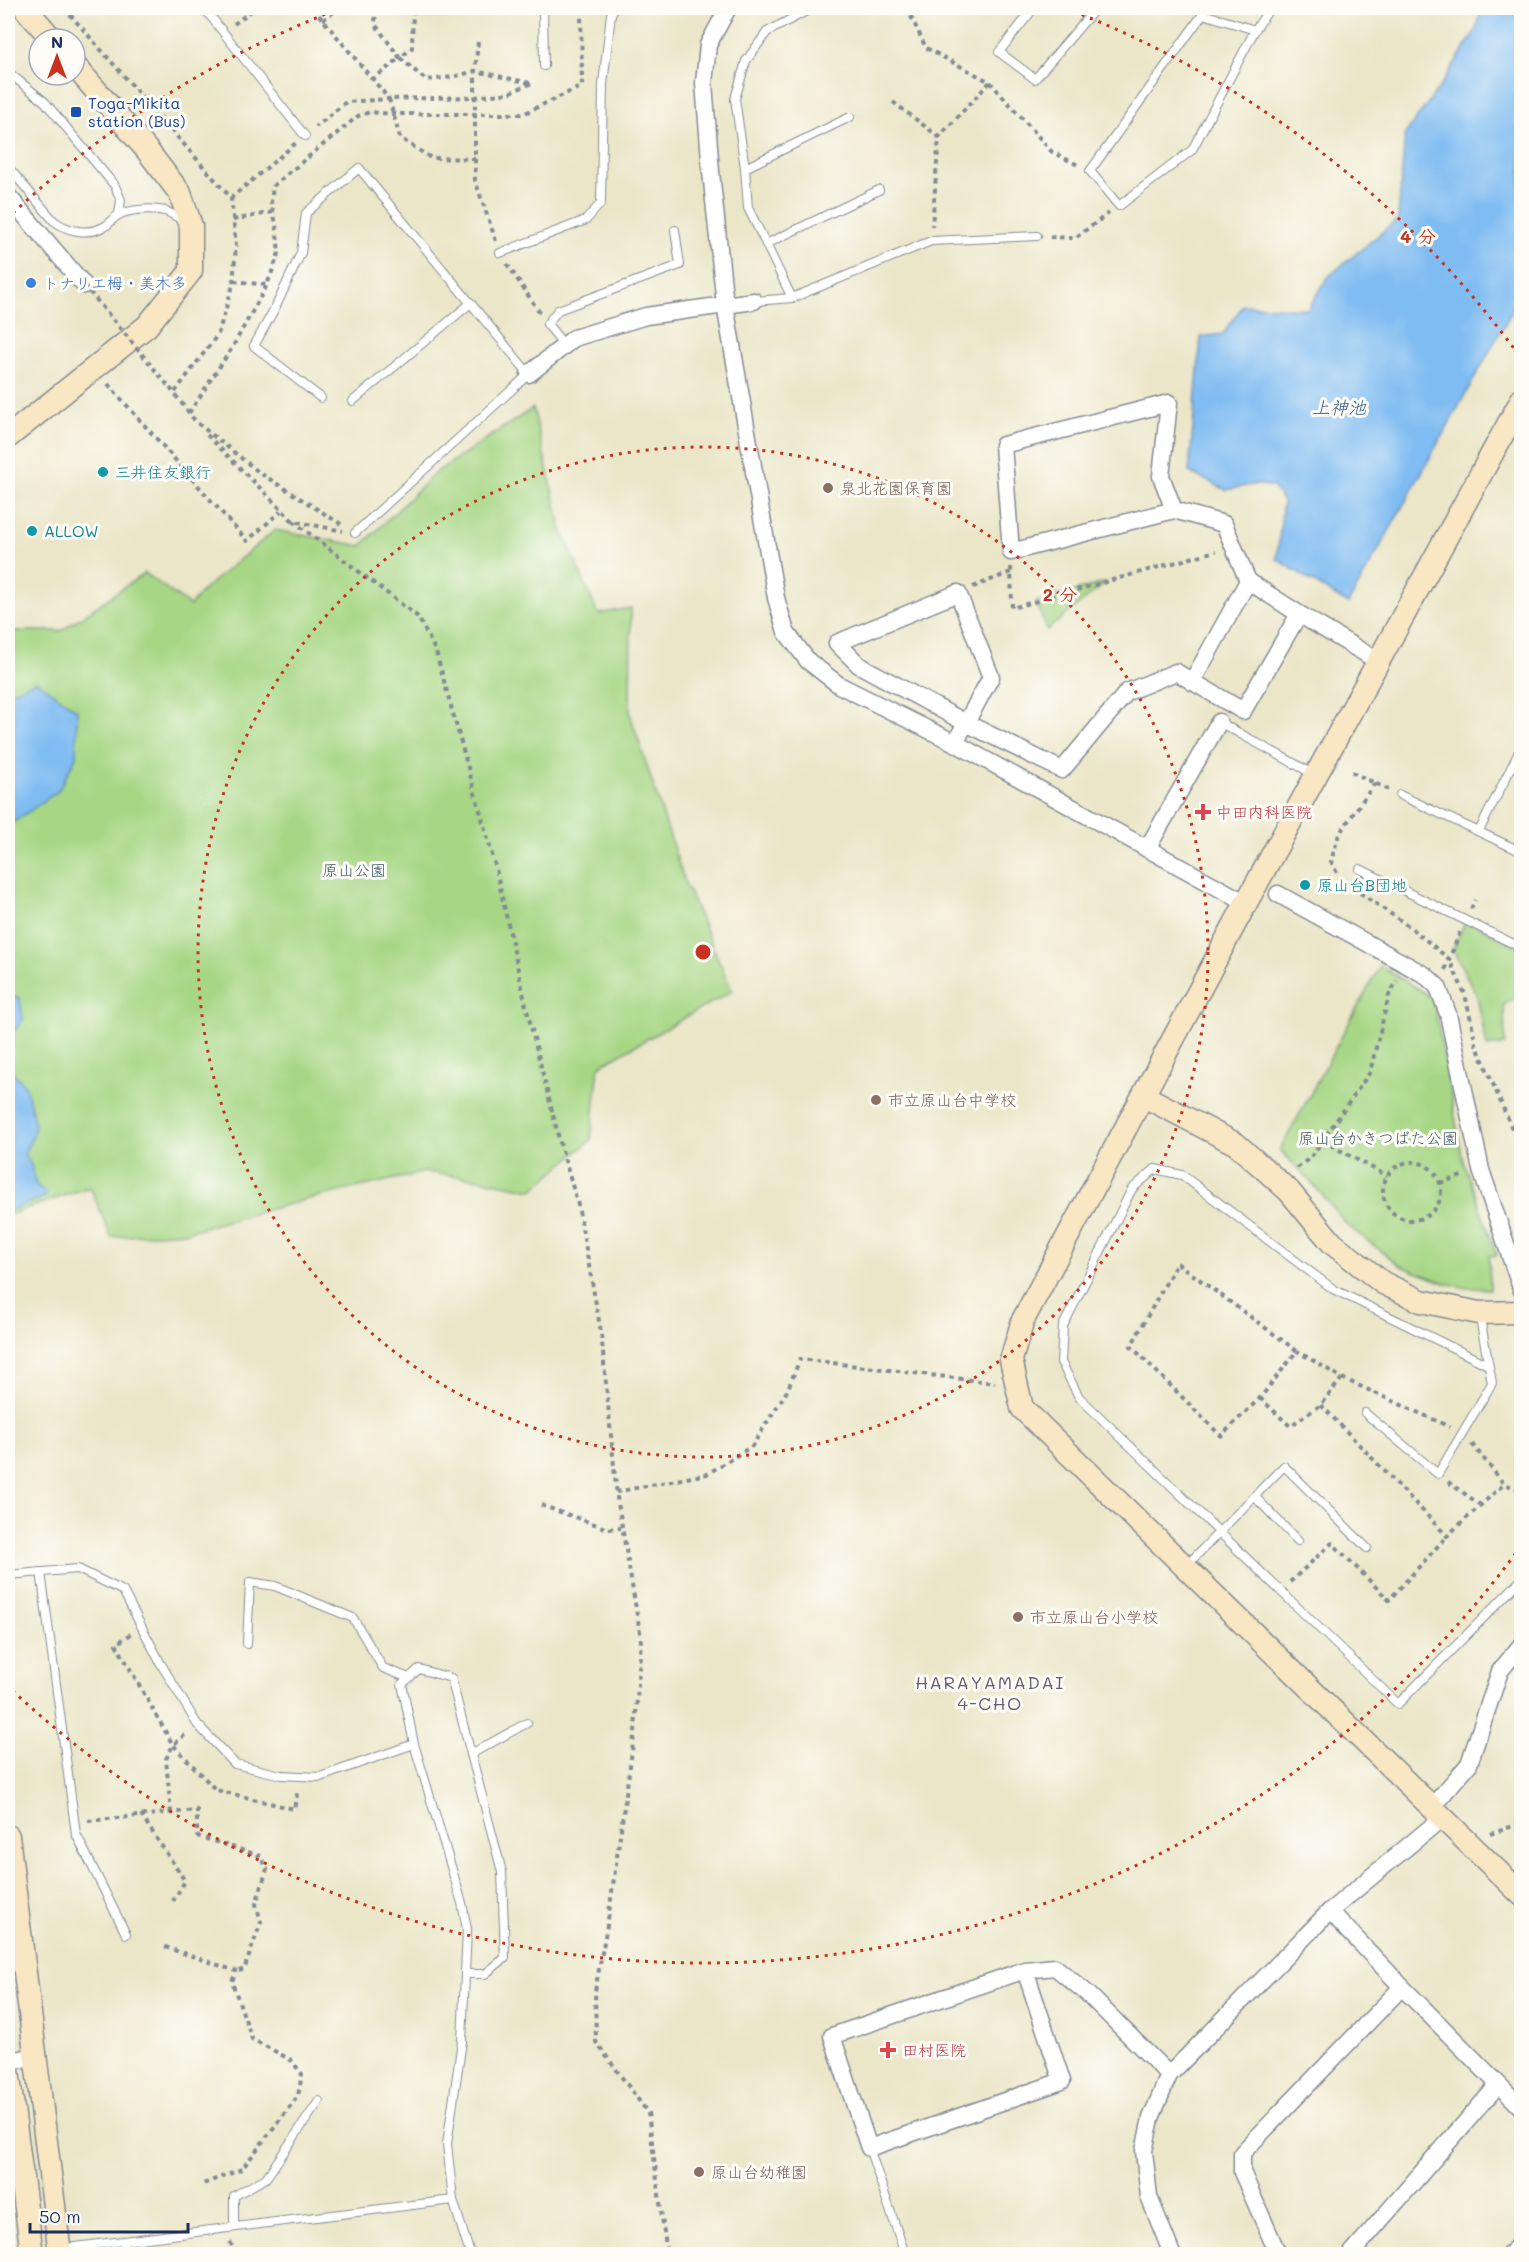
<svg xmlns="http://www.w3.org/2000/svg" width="1529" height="2262" font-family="Mali,'Klee One',sans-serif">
<rect width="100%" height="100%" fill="#fdfcf7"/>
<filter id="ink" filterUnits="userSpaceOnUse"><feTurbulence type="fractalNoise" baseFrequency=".0167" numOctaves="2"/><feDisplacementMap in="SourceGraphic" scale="12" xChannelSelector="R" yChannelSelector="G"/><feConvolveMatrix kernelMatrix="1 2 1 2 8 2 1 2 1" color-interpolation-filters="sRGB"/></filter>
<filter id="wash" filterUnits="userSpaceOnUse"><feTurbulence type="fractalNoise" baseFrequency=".008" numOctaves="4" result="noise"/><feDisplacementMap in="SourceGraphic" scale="24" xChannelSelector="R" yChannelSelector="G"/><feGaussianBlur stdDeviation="1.35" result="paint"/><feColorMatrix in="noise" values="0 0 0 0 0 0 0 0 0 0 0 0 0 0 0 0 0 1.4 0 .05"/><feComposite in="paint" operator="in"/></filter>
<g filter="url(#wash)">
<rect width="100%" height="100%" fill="#ebe6c8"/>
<g fill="#a7d785" stroke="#618372" stroke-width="1.5">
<polygon points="533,408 562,531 598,614 631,608 630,714 684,880 732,991 599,1066 591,1140 532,1190 473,1178 425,1172 308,1199 186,1232 111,1237 90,1187 8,1215 8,631 61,631 145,573 190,606 202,591 275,530 361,546 435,473"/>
<polygon points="1107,582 1047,630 1036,602"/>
<polygon points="1466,920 1521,948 1521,993 1504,1005 1505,1044 1487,1047 1477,996 1453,950"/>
<polygon points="1380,966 1433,998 1463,1161 1497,1255 1489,1256 1490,1289 1467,1288 1445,1283 1401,1266 1348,1226 1313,1184 1280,1150"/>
</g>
<g fill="#7fbcf2" stroke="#4d76a8" stroke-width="1.5">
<polygon points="1482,8 1521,8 1521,295 1348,604 1277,559 1283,501 1273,487 1256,484 1226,490 1189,472 1201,337 1223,334 1243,305 1308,309 1329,276 1398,219 1405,134 1439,88 1476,30"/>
<polygon points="36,681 77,710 76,757 58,791 8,826 8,693"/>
<polygon points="8,996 20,998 23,1020 8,1038"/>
<polygon points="8,1066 26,1087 35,1126 33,1135 24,1154 31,1165 36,1185 47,1193 45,1197 8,1211"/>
</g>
</g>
<g filter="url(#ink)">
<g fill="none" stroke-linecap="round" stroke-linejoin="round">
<defs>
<g id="lane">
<polyline points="204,8 305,136"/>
<polyline points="543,8 544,66"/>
<polyline points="1034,8 999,52 1035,79 1096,8"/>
<polyline points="8,18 13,8"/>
<polyline points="1255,30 1203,14 1090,171 1119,206 1192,150 1255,30 1270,8"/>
<polyline points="8,72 45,102 115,186 121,200 119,215"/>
<path d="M 8,167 L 54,221 C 69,232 90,236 107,225 C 111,222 114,218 118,215 C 131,209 151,208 165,211 C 172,213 179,219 186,222"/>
<polyline points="745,168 735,99 746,61 767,32 812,8"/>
<polyline points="766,244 748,208 745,168 850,117"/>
<polyline points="500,253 586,220 601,203 603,84 611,14 614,8"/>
<polyline points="792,298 766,244 879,190"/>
<polyline points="754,301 792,298 931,241 1037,236"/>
<polyline points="565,346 547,324 558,310 680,265 675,230"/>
<polyline points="321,398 254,346 276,306 301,253 306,213 359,168 529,374 355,533"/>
<polyline points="353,401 471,303"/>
<polyline points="1219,722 1315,775"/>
<polyline points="1400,795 1522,852"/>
<polyline points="1479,831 1522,746"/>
<polyline points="1360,869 1522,948"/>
<polyline points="1488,1365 1333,1289 1182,1175 1155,1169 1132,1189 1063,1326 1061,1362 1079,1397 1398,1704 1522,1579"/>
<polyline points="1365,1413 1438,1474 1492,1383 1479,1313"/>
<polyline points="1255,1497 1298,1541"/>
<polyline points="1185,1567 1284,1466 1367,1548"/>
<polyline points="41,1572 76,1834 126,1934"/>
<polyline points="8,1575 78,1569 123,1591 161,1664 197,1724 235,1764 281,1775 320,1777 414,1744"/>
<polyline points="247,1644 250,1582 275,1586 353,1618 383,1668 409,1678"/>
<polyline points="471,1754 527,1723"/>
<polyline points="465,1974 485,1974 505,1958 502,1872 451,1678 419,1669 402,1684 414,1744 462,1903 467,1929 462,2041 447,2144 453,2200 470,2254"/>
<polyline points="869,2148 905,2254"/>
<polyline points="234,2227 234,2196 266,2178 319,2101"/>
<polyline points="123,2241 125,2254"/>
<polyline points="59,2249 453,2200"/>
</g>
<g id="street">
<polyline points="728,8 708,45 704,83 711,172 725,305 776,598 786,632 808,661 839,685 955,743 1246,903"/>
<polyline points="8,196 84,285"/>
<polyline points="529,374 574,338 646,316 754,301"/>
<polygon points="1169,403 1161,476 1174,510 1011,552 1003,445"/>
<polyline points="1174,510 1224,524 1248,581"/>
<polyline points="1299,614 1378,661"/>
<polyline points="955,743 991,677 958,593 837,643 859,665 966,723 1062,770 1127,692 1176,672 1243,711 1299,614 1248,581 1192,682"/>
<polyline points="1147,849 1219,722"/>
<polyline points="1278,894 1425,975 1438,987 1448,1014 1481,1170 1522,1291"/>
<polyline points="1431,1808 1469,1764 1500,1671 1522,1644"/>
<polyline points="1330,1911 1402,1987 1522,2108"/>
<polyline points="1025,1970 1062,2081 869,2148 832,2036 1025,1970 1055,1967 1088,1994 1169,2075"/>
<polyline points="8,2061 34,2057"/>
<polyline points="1172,2254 1149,2197 1144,2151 1151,2118 1169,2075 1330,1911 1442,1818"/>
<polyline points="1278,2254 1242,2172 1242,2153 1402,1987"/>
<polyline points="1351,2254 1498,2085"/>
<polyline points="1510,2254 1522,2242"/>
</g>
<g id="secondary">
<polyline points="25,8 52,39"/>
<polyline points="1522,399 1246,903 1023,1320 1011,1360 1022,1408 1522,1895"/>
<polyline points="8,437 147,326 191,271 191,226 180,193 146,149 75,66"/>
<polyline points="1144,1096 1236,1144 1289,1191 1332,1243 1383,1283 1421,1301 1479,1313 1522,1312"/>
<polyline points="8,1836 60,2254"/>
<polyline points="8,2070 32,2254"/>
</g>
</defs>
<use href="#lane" stroke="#838a93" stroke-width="10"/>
<use href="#street" stroke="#838a93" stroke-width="19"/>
<use href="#secondary" stroke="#838a93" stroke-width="25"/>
<g stroke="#838a93" stroke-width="4" stroke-dasharray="4.5 4.5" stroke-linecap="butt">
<polyline points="68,8 66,10 231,198 296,143"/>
<polyline points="313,8 389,99 346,102 316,127"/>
<polyline points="376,8 375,24 400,58 412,48 413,8"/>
<polyline points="907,8 926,48 990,82 939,137 932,226"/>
<polyline points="323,20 339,8"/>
<polyline points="234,24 255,8"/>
<polyline points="478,42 475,71 475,180 496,241"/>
<polyline points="372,80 400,58 426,80 453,77 475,71 530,83"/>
<polyline points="990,82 1052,152 1078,165"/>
<polyline points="893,102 939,137"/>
<polyline points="475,159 431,158 400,138 389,99 475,97 509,93 532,83"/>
<polyline points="233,220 273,212"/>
<polyline points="1050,237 1075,238 1109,213"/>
<polyline points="507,264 540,313"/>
<polyline points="234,281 267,285"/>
<polyline points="108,384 247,541 281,511"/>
<polyline points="170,388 196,422 260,473 344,526"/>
<polyline points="175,392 218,334 233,285 236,245 231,198"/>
<polyline points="189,413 232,348 267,285 279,253 276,224 271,202 273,186 358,116 370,112 394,114 523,114 582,86 581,8"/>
<polyline points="207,435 293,521 343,531"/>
<polyline points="293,521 418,617 436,652 496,869 526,1006 561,1147 578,1205 601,1332 617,1497 641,1638 635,1730 608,1920 595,1991 596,2042 648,2113 667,2254"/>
<polyline points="1011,567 1012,608 1216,551"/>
<polyline points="973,587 1011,572"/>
<polyline points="1352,772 1389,790"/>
<polyline points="1375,783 1339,834 1331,861 1340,879 1410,927 1449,959 1465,994 1476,1044 1522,1152"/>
<polyline points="1471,909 1475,900"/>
<polyline points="1445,970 1460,932"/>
<polyline points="1323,1141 1387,1176"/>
<circle cx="1412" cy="1191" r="29"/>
<polyline points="1297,1168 1311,1157 1370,1072 1389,995 1397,981"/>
<polyline points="1440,1183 1465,1175"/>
<polygon points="1177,1263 1297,1351 1260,1398 1221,1436 1131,1346"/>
<polyline points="1342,1378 1450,1427"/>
<polyline points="1260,1398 1290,1426 1321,1405 1342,1378 1297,1351"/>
<polyline points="1321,1405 1447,1536 1504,1484"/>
<polyline points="1472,1444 1504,1484 1522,1490"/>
<polyline points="1448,1482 1482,1506"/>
<polyline points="616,1492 707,1474 752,1446 787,1391 800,1359 995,1383"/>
<polyline points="541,1505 608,1529 621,1528"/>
<polyline points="1290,1582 1332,1543 1389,1600 1447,1536"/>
<polyline points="131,1634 116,1644 173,1745 216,1790 294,1809 298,1789"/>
<polyline points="171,1813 166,1759 173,1745 188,1732"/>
<polyline points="141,1815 185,1881 173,1901"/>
<polyline points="88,1821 197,1810 197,1836 261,1856 267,1869 256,1904 261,1922 244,1970 236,1971"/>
<polyline points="1490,1834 1522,1823"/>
<polyline points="165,1947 236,1971 232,1982 252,2039 291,2060 302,2074 298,2096 242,2169 203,2184"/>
<polyline points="230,2242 237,2254"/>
</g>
<use href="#lane" stroke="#fff" stroke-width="8"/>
<use href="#street" stroke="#fff" stroke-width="16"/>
<use href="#secondary" stroke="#f9e7c3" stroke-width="22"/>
<polyline stroke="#838a93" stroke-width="4" stroke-dasharray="4.5 4.5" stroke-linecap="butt" points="84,285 170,388"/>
</g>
</g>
<g fill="none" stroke="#c8321e" stroke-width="3" stroke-dasharray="3 6">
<circle cx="703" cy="952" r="505"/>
<path d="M1521 1546A1011 1011 0 0 1 13 1691M13 213A1011 1011 0 0 1 341 8M1065 8A1011 1011 0 0 1 1521 358"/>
</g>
<rect fill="#1a4fb4" stroke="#fdfcf7" stroke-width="2" x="70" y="106" width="12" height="12" rx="3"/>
<circle fill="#3f7fe0" stroke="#fdfcf7" stroke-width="2" cx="31" cy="283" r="6"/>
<g fill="#0f9aa8" stroke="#fdfcf7" stroke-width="2">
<circle cx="103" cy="472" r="6"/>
<circle cx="32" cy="531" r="6"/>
<circle cx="1305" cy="885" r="6"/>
</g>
<g fill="#8d6e63" stroke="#fdfcf7" stroke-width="2">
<circle cx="828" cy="488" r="6"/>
<circle cx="876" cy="1100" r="6"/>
<circle cx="1018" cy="1617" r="6"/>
<circle cx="699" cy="2172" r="6"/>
</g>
<g fill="#e0444e" stroke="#fdfcf7" stroke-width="2">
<path d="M1200 803h6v6h6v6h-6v6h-6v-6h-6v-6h6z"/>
<path d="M885 2041h6v6h6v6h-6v6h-6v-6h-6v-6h6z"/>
</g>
<g text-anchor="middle" stroke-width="6" stroke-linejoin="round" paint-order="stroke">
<g font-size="16" fill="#164399" stroke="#fdfcf7" text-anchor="start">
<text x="88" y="109">Toga-Mikita<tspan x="88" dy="18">station (Bus)</tspan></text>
</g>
<g font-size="16" fill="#366cbe" stroke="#fdfcf7" text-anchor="start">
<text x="43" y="289">トナリエ栂・美木多</text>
</g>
<g font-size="16" fill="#0d838f" stroke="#fdfcf7" text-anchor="start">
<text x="115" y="478">三井住友銀行</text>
<text x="44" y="537">ALLOW</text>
<text x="1317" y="891">原山台B団地</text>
</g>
<g font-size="16" fill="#785e54" stroke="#fdfcf7" text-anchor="start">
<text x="840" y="494">泉北花園保育園</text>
<text x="888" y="1106">市立原山台中学校</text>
<text x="1030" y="1623">市立原山台小学校</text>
<text x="711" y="2178">原山台幼稚園</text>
</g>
<g font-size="16" fill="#be3a42" stroke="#fdfcf7" text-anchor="start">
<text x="1216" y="818">中田内科医院</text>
<text x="902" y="2056">田村医院</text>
</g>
<g font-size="16" fill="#3e5968" stroke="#fdfcf7">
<text x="354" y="876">原山公園</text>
<text x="1378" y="1144">原山台かきつばた公園</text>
</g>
<g font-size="18" font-style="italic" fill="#39598a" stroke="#fdfcf7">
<text x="1339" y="414">上神池</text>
</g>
<g font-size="18" letter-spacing="1.5" fill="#675d6f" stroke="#fdfcf7">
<text x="990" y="1689">HARAYAMADAI<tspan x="990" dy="21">4-CHO</tspan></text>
</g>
</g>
<circle cx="703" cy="952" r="9" fill="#c8321e" stroke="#fdfcf7" stroke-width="3"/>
<g font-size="18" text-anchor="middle" font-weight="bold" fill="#c8321e" stroke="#fdfcf7" stroke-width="6" stroke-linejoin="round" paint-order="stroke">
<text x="1418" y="243">4 分</text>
<text x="1060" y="601">2 分</text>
</g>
<rect width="1529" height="2262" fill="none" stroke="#fdfcf7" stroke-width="30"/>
<g transform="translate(57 57)"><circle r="28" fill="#fdfcf7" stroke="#a3aaba" stroke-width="1.5"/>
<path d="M0-4.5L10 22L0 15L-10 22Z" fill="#c8321e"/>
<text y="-9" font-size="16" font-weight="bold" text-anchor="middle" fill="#1b2f5e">N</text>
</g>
<path d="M30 2223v9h158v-9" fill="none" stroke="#1b2f5e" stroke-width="3"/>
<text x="39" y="2223" font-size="18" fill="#1b2f5e" stroke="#fdfcf7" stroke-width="4.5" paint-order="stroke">50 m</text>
</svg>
